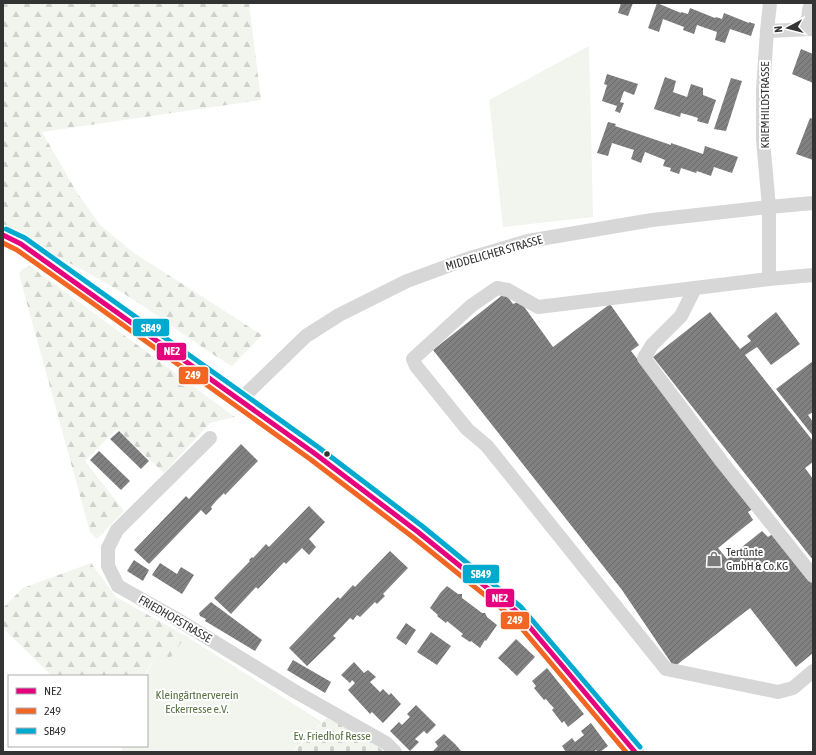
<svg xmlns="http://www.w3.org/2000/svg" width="816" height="755" font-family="'Asap Condensed',sans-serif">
<defs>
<pattern id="forest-firs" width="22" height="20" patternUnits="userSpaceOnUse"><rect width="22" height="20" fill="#f1f5ed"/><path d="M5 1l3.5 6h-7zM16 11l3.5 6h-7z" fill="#cfd2cc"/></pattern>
<pattern id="cemetery-stones" width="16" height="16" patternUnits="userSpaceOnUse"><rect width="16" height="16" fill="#f1f5ed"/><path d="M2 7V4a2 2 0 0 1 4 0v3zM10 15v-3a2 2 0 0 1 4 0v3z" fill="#cfd2cc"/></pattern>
<pattern id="building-hatch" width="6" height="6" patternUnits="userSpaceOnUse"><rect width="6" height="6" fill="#818181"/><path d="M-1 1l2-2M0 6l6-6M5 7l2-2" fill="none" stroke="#6a6a6a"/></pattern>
</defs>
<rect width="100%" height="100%" fill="#fff"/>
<g fill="#f1f5ed">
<polygon points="589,46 593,217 503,227 489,100"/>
<polygon points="186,636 322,722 292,752 120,752 124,746 147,746 147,676 145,676 158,651 170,657"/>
</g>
<g fill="url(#forest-firs)">
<path d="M 3,3 L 249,3 L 261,100 L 42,132 L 76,191 L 100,225 L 134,253 L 262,335 L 232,366 C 193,343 159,315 121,292 C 83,269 42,249 3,228 Z"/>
<polygon points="30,266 235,417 210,423 164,473 117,429 85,461 124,511 97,539 90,532 20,278 19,273 24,268"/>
<polygon points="91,563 116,597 186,636 170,658 158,651 144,676 52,676 3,628 3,608 23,588"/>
</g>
<polygon fill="url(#cemetery-stones)" points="330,715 380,748 384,752 293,752"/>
<g fill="url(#building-hatch)">
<polygon points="621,3 633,3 628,16 618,13"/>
<polygon points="657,3 681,13 681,12 688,14 690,8 715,18 716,17 722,19 724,13 749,23 749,22 755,24 751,36 730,29 725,43 715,40 717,32 697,25 694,34 683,30 684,27 663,19 659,32 648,28"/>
<polygon points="801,49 813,54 813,83 792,74"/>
<polygon points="607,74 638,84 634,95 624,91 620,102 624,103 620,113 615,111 617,106 602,101 607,85 604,84"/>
<polygon points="665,77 676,81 673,92 687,97 691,84 703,88 703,95 716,100 708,124 697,121 698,118 692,116 681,113 680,117 654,109"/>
<polygon points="731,78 742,81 726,131 714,129"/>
<polygon points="810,118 813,119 813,160 796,154"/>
<polygon points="608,122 616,124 615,126 671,145 671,143 703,154 705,146 738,157 732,173 714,167 711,176 697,171 696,173 681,168 679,174 670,171 671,168 663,166 665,160 645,152 641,163 631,159 634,150 612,143 608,156 597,153"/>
<polygon points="505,293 513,304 520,301 553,347 610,304 639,345 631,351 754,508 748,512 753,520 718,548 727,559 762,531 768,537 774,533 813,583 813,653 796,667 750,608 674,667 622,590 433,350"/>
<polygon points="710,312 740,349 751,341 747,336 776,312 800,344 771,365 757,347 745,355 813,441 813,462 805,468 813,479 813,560 653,357"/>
<polygon points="813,361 813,412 808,415 813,422 813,436 776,389"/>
<polygon points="119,431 149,461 141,469 110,439"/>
<polygon points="241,444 258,461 225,495 224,493 217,500 211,507 212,509 206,515 201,510 149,564 134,550 186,496 189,499"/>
<polygon points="99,451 130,481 121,490 90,460"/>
<polygon points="309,506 325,522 309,539 316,547 309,555 302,548 286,564 284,562 258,589 256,587 231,614 214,598 250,561 249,560 252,557 253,558 266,544 269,547"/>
<polygon points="390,551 408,568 383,594 385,596 377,604 375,602 360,617 357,615 353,620 350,618 333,636 336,638 307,666 289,648 338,597 340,599 353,585 355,587"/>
<polygon points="134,560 149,570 143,581 127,571"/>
<polygon points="160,563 177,574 181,567 194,575 182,594 152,575"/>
<polygon points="447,586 458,594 462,594 462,598 482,613 485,613 487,617 497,625 486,641 485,640 480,648 471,641 470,642 461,636 463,634 447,621 446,623 437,616 438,615 430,608 441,592"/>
<polygon points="211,602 262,640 255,651 205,621 206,619 200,616 199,613"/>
<polygon points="406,623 416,630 406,645 396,638"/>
<polygon points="431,632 451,646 437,665 417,652"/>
<polygon points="516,639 535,657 517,676 498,658"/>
<polygon points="293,660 331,682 325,693 287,670"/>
<polygon points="354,662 364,673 368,670 376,677 370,682 380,692 383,689 389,695 391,693 401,704 383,723 372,712 370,714 348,690 355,683 352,680 350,683 341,675"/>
<polygon points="547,668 584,714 568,727 564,721 562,723 552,710 554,708 550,704 546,699 544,700 534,688 536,686 532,681"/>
<polygon points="416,705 436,725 427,734 424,731 415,739 419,742 410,751 390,731 399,722 402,725 410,717 407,714"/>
<polygon points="591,723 608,746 600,752 598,752 596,750 593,752 566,752 562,746 572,738 575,742 584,735 581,731"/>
<polygon points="444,734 455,744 462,752 432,752 438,746 435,742"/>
</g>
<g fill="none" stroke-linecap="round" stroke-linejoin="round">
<g stroke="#d7d7d7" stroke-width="14">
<polyline points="770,3 767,31 763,90 763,140 769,207 769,279 538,307 508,290 497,288 471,306 413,359 416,366 467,429 487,446 666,669 778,692 793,688 813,671"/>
<polyline points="807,29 809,10 811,3"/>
<polyline points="767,31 813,29"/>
<polyline points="769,279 813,275"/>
<polyline points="695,288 681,316 652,345 644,358 722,462 813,576"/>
<polyline points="240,400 306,336 339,315 407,281 467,259 528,241 652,220 769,207 813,203"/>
<polyline points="210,438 117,530 108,548 108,566 118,586 175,618 296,692 386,743 395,752"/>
</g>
<polyline stroke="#cacaca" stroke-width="18" points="3,235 21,244 95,296 314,453 418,532 517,612 635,752"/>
<defs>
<polyline id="bus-1" points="3,235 21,244 314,453 418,532 517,612 635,752"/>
<polyline id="bus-2" points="3,243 17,250 91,302 310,459 414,538 512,617 626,752"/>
<polyline id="bus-3" points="6,229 25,238 318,447 422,526 521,607 640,747"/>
</defs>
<use href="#bus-1" stroke="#fff" stroke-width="8"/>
<use href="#bus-2" stroke="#fff" stroke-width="8"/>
<use href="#bus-3" stroke="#fff" stroke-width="8"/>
<use href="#bus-1" stroke="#e5007d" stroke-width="5"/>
<use href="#bus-2" stroke="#f26522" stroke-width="5"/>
<use href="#bus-3" stroke="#00a9ce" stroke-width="5"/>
</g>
<defs>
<symbol id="shop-bare" viewBox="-9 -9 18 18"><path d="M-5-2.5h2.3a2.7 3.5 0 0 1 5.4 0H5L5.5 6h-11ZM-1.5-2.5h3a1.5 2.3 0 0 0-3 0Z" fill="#7a7a7a" stroke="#fff" stroke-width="2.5" paint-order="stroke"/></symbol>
</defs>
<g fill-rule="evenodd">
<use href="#shop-bare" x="703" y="548" width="22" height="22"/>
</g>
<circle fill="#333" stroke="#fff" stroke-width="1.5" cx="327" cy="454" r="3.5"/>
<g text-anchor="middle" stroke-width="4" stroke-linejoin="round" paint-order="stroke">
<g font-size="12" fill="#333" stroke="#fff">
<text transform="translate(765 105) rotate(-90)" y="4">KRIEMHILDSTRASSE</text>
<text transform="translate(494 253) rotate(-16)" y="4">MIDDELICHER STRASSE</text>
<text transform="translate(175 619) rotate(30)" y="4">FRIEDHOFSTRASSE</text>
</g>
<g font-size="12" fill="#333" stroke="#fff" text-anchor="start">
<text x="726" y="556">Tertünte<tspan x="726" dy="14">GmbH &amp; Co.KG</tspan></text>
</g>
<g font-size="12" fill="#56703f" stroke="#fff">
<text x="197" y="699">Kleingärtnerverein<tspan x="197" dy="14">Eckerresse e.V.</tspan></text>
<text x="332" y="740">Ev. Friedhof Resse</text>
</g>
</g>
<g stroke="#fff" stroke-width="1.5">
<rect x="132" y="318" width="38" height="19" rx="4" fill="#00a9ce"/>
<rect x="156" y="342" width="31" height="19" rx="4" fill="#e5007d"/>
<rect x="178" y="366" width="31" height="19" rx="4" fill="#f26522"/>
<rect x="462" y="564" width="38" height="20" rx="4" fill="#00a9ce"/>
<rect x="485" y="588" width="30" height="20" rx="4" fill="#e5007d"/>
<rect x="500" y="611" width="30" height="19" rx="4" fill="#f26522"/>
</g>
<g font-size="11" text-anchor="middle" font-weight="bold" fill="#fff">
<text x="151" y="332">SB49</text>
<text x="172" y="355">NE2</text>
<text x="193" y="379">249</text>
<text x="481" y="578">SB49</text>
<text x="500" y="602">NE2</text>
<text x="515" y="624">249</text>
</g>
<rect width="816" height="755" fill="none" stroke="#333333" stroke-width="8"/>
<rect x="8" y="675" width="140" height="72" fill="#ffffff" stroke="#adadad"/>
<rect x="16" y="688" width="20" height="6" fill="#e5007d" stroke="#adadad"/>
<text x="44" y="695" font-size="12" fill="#333333">NE2</text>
<rect x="16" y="708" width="20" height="6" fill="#f26522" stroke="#adadad"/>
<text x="44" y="715" font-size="12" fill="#333333">249</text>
<rect x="16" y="728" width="20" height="6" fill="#00a9ce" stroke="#adadad"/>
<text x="44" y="735" font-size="12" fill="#333333">SB49</text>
<g transform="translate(788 28) rotate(263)" stroke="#ffffff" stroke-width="3" paint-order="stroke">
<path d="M0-3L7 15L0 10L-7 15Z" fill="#333333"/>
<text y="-6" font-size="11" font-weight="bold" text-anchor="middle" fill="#333333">N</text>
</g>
</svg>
